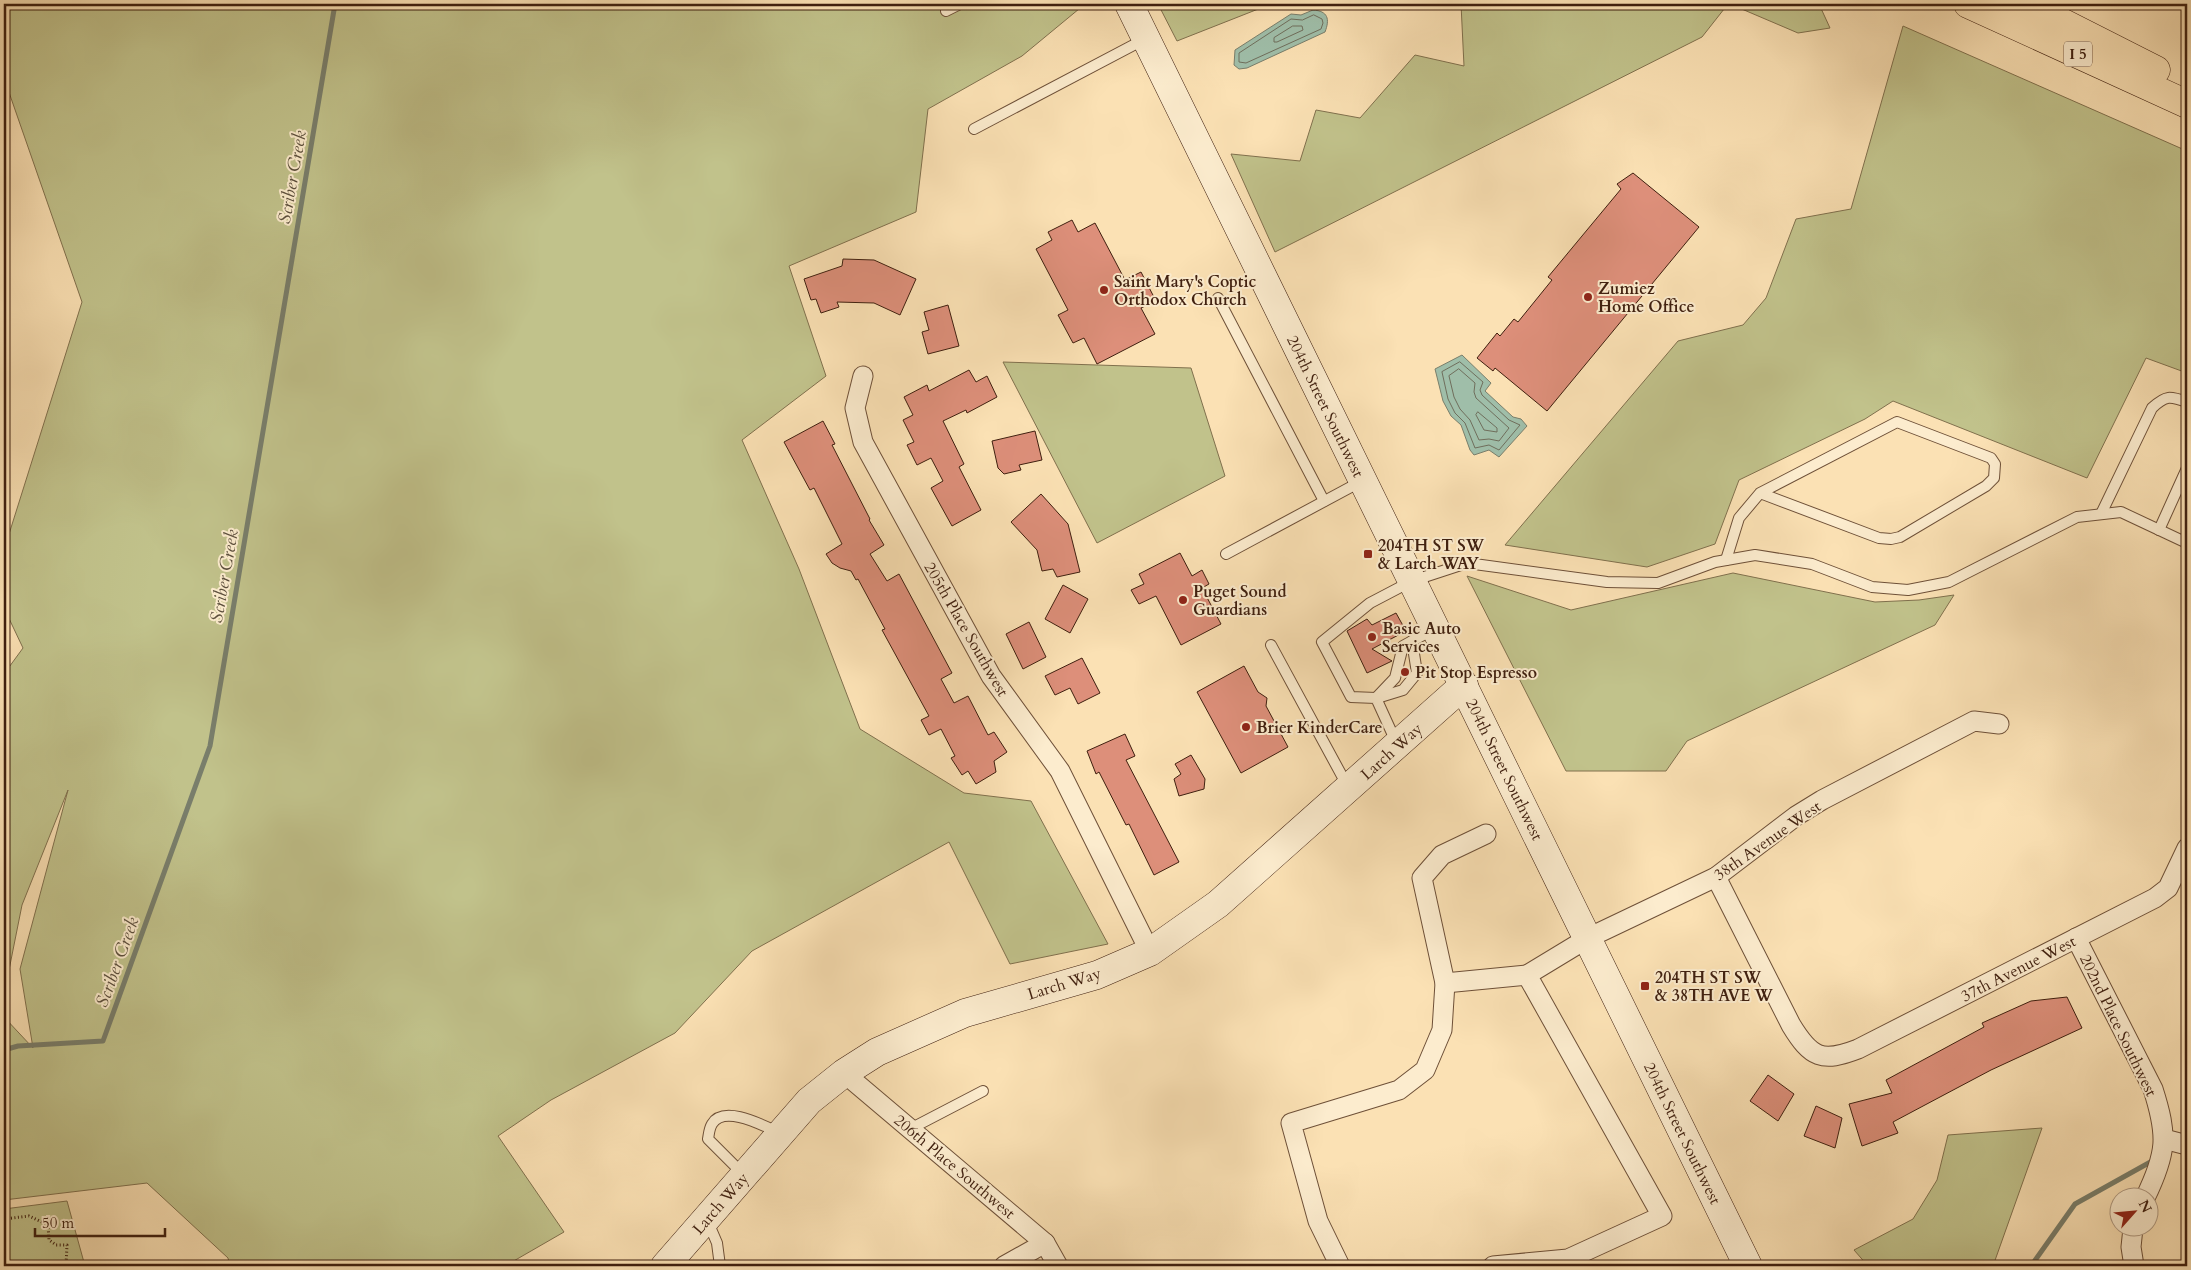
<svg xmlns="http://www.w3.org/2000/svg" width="2191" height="1270" font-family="Cardo,serif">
<rect width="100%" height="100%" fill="#fbe1b4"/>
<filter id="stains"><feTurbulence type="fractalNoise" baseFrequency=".004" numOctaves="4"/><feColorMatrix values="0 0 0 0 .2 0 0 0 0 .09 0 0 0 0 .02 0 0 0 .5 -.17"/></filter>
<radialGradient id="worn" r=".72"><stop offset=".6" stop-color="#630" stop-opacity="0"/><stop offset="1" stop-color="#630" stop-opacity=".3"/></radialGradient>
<g fill="#c1c28b" stroke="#80704d">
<polygon points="4,4 1085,4 1022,56 928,109 916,212 789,266 826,376 742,440 799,569 860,729 964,793 1031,801 1108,944 1010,964 949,842 752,951 675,1033 551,1100 498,1136 564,1232 505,1266 230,1266 228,1258 147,1183 4,1200 4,1017 33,1048 20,969 68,790 22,905 4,995 4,674 23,648 4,608 4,550 82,302 4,78"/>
<polygon points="1158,4 1271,4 1177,41"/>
<polygon points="1461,4 1728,4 1702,37 1275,252 1231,154 1300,161 1316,110 1360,118 1415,55 1464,66"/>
<polygon points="1730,4 1819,4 1830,28 1798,33"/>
<polygon points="1903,26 2187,151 2187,373 2146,358 2087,478 1893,401 1865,419 1739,480 1715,544 1647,567 1505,545 1678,341 1743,325 1766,298 1796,219 1851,209"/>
<polygon points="1003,362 1191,368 1225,476 1097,543"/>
<polygon points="1733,573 1875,602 1919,600 1954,595 1935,625 1687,741 1666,771 1566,771 1467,576 1571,610"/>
<polygon points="2042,1128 1993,1266 1868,1266 1854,1250 1913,1219 1937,1180 1948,1135"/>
<polygon points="67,1201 85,1266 4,1266 4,1209"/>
</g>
<g fill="#9fbea9" stroke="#797e6b">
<path d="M 1313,10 C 1328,11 1330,19 1325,32 L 1247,68 L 1239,69 L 1234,65 L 1235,50 L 1291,14 L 1301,15 Z"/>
<polygon points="1462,355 1491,383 1485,391 1513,417 1521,419 1527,426 1499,457 1489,450 1474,455 1470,450 1461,425 1451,416 1443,401 1435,369"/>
</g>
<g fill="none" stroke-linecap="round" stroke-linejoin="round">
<g stroke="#6f6e5c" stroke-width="1">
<polygon points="1314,15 1322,19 1323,23 1321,29 1246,63 1239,62 1239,53 1291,19 1302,20"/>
<polygon points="1293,26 1302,26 1303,30 1277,42 1274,42 1274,38"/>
<polygon points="1460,362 1483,382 1480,390 1482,395 1509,420 1520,425 1499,450 1489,445 1475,448 1465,423 1455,413 1448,399 1442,372"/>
<polygon points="1459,369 1475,383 1474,392 1476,398 1509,428 1499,441 1489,439 1479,440 1470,420 1460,409 1454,397 1449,376"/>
<polygon points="1478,412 1497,428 1497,432 1484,430 1476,415"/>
</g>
<g stroke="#797e6b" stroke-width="5">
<polyline points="4,1050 18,1046 103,1041 210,746 335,4"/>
<polyline points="2031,1266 2075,1204 2154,1160"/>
</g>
</g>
<g fill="#dd8f7a" stroke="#3f1f0f">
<polygon points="1633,173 1699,227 1547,411 1495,368 1493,371 1477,358 1497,333 1500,336 1514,319 1518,322 1552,280 1548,277 1621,189 1617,184"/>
<polygon points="1072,220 1078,232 1095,223 1125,280 1141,272 1156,301 1141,308 1155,334 1097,364 1084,338 1073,343 1058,315 1068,310 1036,249 1052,240 1048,232"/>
<polygon points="843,259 874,260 916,279 900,315 874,303 837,302 839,307 821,313 816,299 811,300 804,279 842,266"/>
<polygon points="948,305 959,346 928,354 922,332 929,330 924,312"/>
<polygon points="969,370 976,382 987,376 997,397 967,413 966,410 943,421 964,464 959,467 981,510 952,526 931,488 943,481 931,458 917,465 907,445 914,442 903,420 913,415 904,397 927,385 929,391"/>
<polygon points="823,421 835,444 832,445 870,519 869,520 884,545 870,554 887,581 899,574 952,673 941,679 954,703 968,696 988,735 994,732 1007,752 994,761 996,772 976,784 968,771 962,775 951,758 955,756 941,729 929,735 921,720 929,716 882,630 885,629 858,579 856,580 851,571 840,568 832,563 826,554 842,544 814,488 810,490 784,442"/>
<polygon points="1035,431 1042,460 1019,465 1021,470 1004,474 998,468 992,441"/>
<polygon points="1041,494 1068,524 1080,572 1057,577 1053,569 1042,571 1037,550 1011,522"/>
<polygon points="1180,553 1192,576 1202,570 1209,584 1202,588 1221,624 1181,645 1156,596 1139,604 1131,590 1144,584 1139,574"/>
<polygon points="1063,585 1088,599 1070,633 1045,619"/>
<polygon points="1396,613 1406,631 1372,649 1392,661 1367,673 1347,631 1367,619 1372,625"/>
<polygon points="1029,622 1046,657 1023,669 1006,634"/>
<polygon points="1082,658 1100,693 1078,704 1070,688 1055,695 1045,676"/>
<polygon points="1244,666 1258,692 1267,698 1266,706 1288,747 1241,773 1197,692"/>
<polygon points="1125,734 1135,756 1126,760 1179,862 1154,875 1129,824 1126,825 1099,772 1096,774 1087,751"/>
<polygon points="1191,755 1205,779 1204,789 1179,796 1174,779 1181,774 1175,764"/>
<polygon points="2067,997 2082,1028 1991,1070 1940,1097 1893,1122 1898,1133 1862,1146 1849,1104 1892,1093 1886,1080 1984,1027 1982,1023 2031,1001"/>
<polygon points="1768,1075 1794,1094 1778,1121 1750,1101"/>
<polygon points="1816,1106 1842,1118 1835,1148 1804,1136"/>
</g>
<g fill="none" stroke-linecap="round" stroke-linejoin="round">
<defs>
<g id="lane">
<polyline points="946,11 960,4"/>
<polyline points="974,129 1145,39"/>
<polyline points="1218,298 1324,501"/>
<path d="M 2101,514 L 2152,408 C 2166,395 2170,396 2187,402"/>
<polyline points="2159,530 2187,468"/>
<polyline points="1226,554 1362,481"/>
<polyline points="1726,560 1739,518 1760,493 1897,422 1991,458 1995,464 1994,478 1986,486 1900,537 1891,539 1879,538 1760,493"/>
<polyline points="1271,645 1348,787"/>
<polyline points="1376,698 1395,678 1403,646 1434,629"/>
<polyline points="1377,698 1403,690 1417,673 1412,641"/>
<polyline points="1397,744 1376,698 1351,697 1322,642 1370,603 1412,581 1467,563 1607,582 1658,583 1715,562 1755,555 1812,564 1872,587 1908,590 1949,582 2077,517 2121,512 2187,543"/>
<polyline points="910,1129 983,1091"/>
<path d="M 744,1175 L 708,1139 C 709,1134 709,1129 712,1124 C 724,1104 764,1126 780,1133"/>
<polyline points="708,1222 717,1243 720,1266"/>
</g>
<g id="street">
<polyline points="863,376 855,408 863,442 991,676 1060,771 1150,952"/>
<path d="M 1716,877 L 1791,1025 C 1811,1058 1822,1063 1858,1049 L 2155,898 L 2168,888 L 2187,848"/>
<path d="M 2076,938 L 2153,1089 C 2168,1136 2167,1153 2145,1198"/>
<polyline points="1445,983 1527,975"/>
<polyline points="844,1073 1045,1243 1058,1266"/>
<polyline points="2164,1139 2187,1145"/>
<polyline points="2133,1228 2131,1247 2134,1266"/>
<polyline points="1004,1266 1045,1243"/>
<polyline points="1340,1266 1318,1221 1291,1123 1399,1090 1425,1070 1442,1030 1445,983 1422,878 1442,855 1486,834"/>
<polyline points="1493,1266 1568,1259 1662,1216 1527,975 1588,938 1716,877 1796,816 1822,800 1974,721 1999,724"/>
</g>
<g id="secondary">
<polyline points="1129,4 1748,1266"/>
<polyline points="665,1266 809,1101 844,1073 877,1052 965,1013 1097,975 1150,952 1218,904 1464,685"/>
</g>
<g id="highway">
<polyline points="1968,4 2187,104"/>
<polyline points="2026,4 2156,70"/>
</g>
</defs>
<use href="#lane" stroke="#6e5038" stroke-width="12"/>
<use href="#street" stroke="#6e5038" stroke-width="21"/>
<use href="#secondary" stroke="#3f1f0f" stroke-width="29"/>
<use href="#highway" stroke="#3f1f0f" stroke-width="29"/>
<polyline stroke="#3f1f0f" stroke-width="3" stroke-dasharray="1 2.5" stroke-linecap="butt" points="4,1219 29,1216 48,1225 49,1240 56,1245 67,1245 66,1266"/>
<use href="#lane" stroke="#fcecce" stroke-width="10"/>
<use href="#street" stroke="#fcecce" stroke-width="19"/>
<use href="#secondary" stroke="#fcecce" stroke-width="28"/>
<use href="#highway" stroke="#fbe1b4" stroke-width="28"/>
</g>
<g fill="#8f2418" stroke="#fcecce" stroke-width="2">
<circle cx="1104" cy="290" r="5"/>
<circle cx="1588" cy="297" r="5"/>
<rect x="1363" y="549" width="10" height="10" rx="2.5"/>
<circle cx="1183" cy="600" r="5"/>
<circle cx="1372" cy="637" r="5"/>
<circle cx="1405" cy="672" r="5"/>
<circle cx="1246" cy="727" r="5"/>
<rect x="1640" y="981" width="10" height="10" rx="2.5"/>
</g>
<g text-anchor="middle" stroke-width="4" stroke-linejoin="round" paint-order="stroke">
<rect fill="#fcecce" stroke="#785c48" stroke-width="1" x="2064" y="41.5" width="28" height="25" rx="4"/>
<g font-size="15" font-weight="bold" fill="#3f1f0f">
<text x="2078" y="59">I 5</text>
</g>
<g font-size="16" font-weight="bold" fill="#3f1f0f" stroke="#fcecce" text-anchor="start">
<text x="1114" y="287">Saint Mary's Coptic<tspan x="1114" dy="18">Orthodox Church</tspan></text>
<text x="1598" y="294">Zumiez<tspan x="1598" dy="18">Home Office</tspan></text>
<text x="1378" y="551">204TH ST SW<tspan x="1378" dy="18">&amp; Larch WAY</tspan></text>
<text x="1193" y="597">Puget Sound<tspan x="1193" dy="18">Guardians</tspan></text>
<text x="1382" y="634">Basic Auto<tspan x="1382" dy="18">Services</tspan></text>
<text x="1415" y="678">Pit Stop Espresso</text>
<text x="1256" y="733">Brier KinderCare</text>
<text x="1655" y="983">204TH ST SW<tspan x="1655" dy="18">&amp; 38TH AVE W</tspan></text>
</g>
<g font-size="16" fill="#3f1f0f" stroke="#fcecce">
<text transform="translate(1326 406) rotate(64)" y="6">204th Street Southwest</text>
<text transform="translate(967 629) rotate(60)" y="6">205th Place Southwest</text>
<text transform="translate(1391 751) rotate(-42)" y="6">Larch Way</text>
<text transform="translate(1505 769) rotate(64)" y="6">204th Street Southwest</text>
<text transform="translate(1767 840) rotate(-35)" y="6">38th Avenue West</text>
<text transform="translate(2018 968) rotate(-27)" y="6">37th Avenue West</text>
<text transform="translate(1064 983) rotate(-17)" y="6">Larch Way</text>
<text transform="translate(2119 1025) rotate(64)" y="6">202nd Place Southwest</text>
<text transform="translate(1683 1133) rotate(64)" y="6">204th Street Southwest</text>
<text transform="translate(955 1166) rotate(40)" y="6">206th Place Southwest</text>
<text transform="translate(720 1203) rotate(-49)" y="6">Larch Way</text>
</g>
<g font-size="18" font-style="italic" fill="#5c4f3d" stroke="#fcecce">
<text transform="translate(292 177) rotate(-80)" y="6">Scriber Creek</text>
<text transform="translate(224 576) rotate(-80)" y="6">Scriber Creek</text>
<text transform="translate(117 962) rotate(-70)" y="6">Scriber Creek</text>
</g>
</g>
<rect width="2191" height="1270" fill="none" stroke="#fbe1b4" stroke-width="20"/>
<rect x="5" y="5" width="2181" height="1260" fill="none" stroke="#3f1f0f" stroke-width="2.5"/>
<rect x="10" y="10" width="2171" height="1250" fill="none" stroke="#3f1f0f"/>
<g transform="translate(2134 1212) rotate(63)"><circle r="24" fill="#fcecce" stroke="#b09a82"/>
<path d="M0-4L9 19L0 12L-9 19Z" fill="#8f2418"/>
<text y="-8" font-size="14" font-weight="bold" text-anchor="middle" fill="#3f1f0f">N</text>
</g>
<path d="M35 1228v8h130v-8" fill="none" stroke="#3f1f0f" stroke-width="2.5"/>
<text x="42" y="1228" font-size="15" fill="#3f1f0f" stroke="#fcecce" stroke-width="4" paint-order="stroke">50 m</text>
<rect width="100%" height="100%" filter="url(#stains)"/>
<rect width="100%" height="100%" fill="url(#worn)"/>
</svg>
